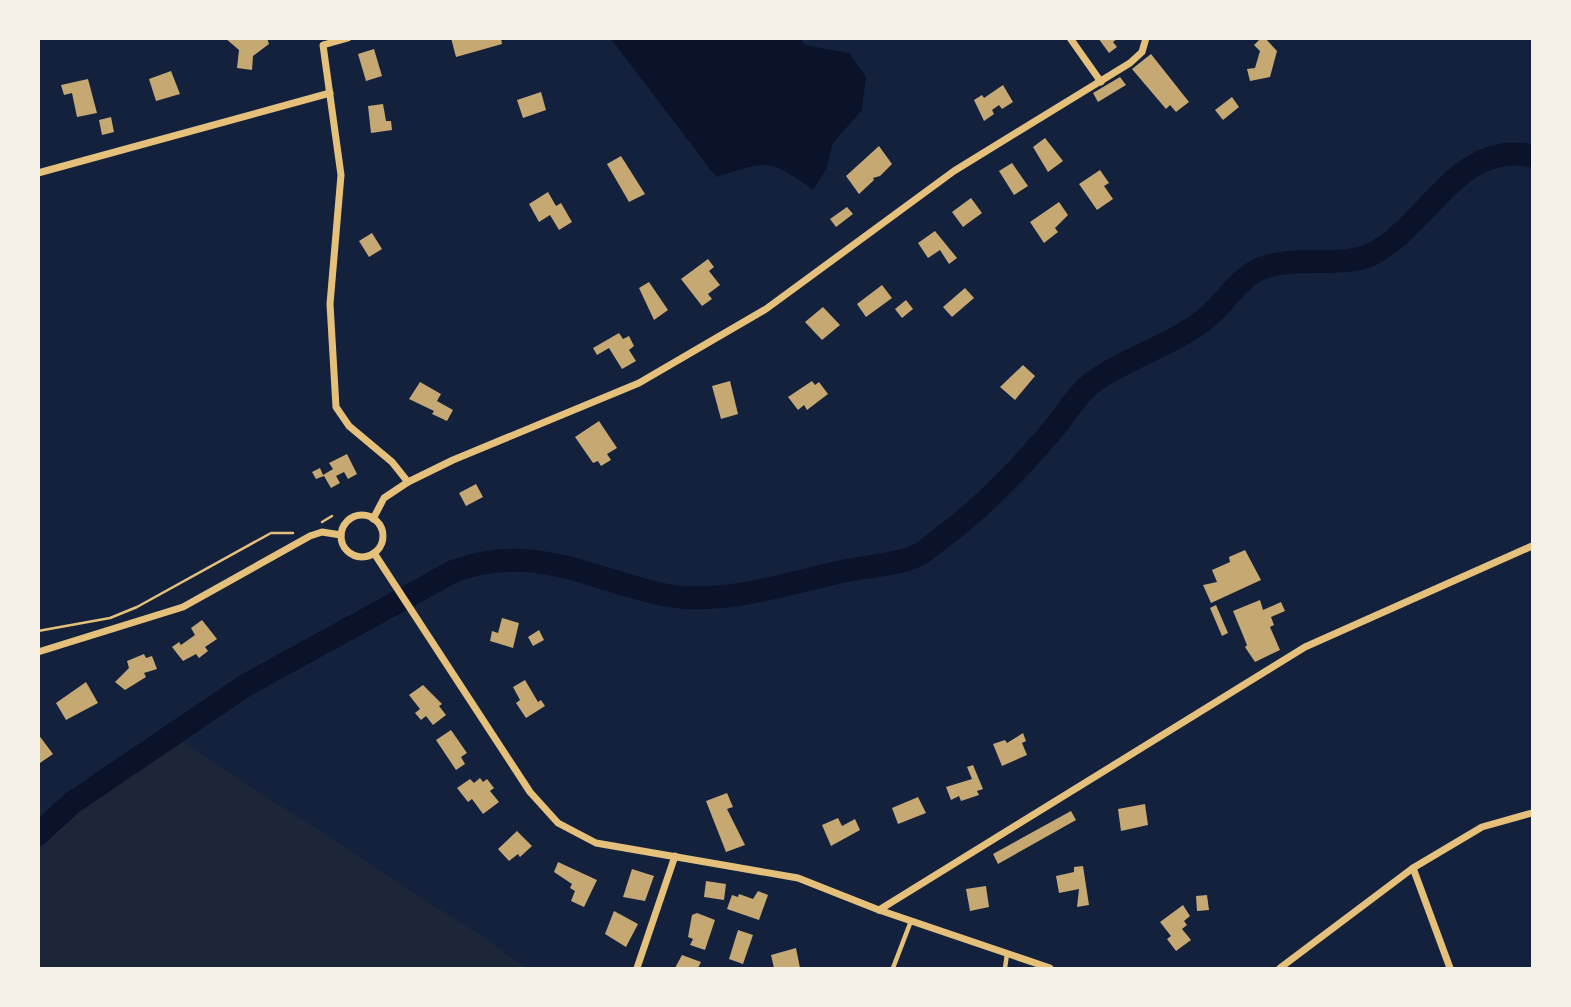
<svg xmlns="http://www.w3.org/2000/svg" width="1571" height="1007" font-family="'Archivo Narrow',sans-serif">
<rect width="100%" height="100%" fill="#14213d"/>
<polygon fill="#1d2539" points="178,739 484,938 527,968 39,968 39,852 60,822"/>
<path fill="#0b132b" d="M 611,39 L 800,39 L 805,45 L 849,53 L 866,77 L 862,110 L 833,143 L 826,169 L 813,190 C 767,157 769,161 716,177 Z"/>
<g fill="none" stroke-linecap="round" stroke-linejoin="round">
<path stroke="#0b132b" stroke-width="23" d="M 38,834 L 72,803 L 246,685 L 454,571 C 536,542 588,579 665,595 C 725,606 791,582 849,570 C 870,566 896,565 916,556 C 925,553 933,544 941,538 C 985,506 1021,467 1056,426 C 1068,411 1076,395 1092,383 C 1128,356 1175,345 1210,315 C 1227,300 1238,279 1260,269 C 1290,255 1342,268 1370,255 C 1427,228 1458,139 1532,156"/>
</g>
<g fill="#c6a872">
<polygon points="225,38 267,38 269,44 253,56 252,70 237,68 239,50"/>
<polygon points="451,38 501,38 502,44 456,57"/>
<polygon points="1098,38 1118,38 1113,42 1117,47 1109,53"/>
<polygon points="1261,38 1265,38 1277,51 1270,77 1250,81 1247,69 1255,68 1260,51 1254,45"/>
<polygon points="374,49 382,76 366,81 358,54"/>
<polygon points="1151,54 1189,102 1176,112 1170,105 1166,109 1132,69"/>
<polygon points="171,71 180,94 156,101 149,79"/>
<polygon points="1120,77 1126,85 1098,102 1093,93"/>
<polygon points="88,79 97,113 77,117 72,93 64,95 61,85"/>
<polygon points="1003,85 1013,102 1002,109 999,105 992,110 994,114 984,121 974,100 982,95 984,98"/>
<polygon points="541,92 546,110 523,118 517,100"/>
<polygon points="1232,97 1239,107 1223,120 1215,110"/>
<polygon points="383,104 386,121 391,121 392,130 371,133 368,106"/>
<polygon points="111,117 114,132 102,135 99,120"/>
<polygon points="1045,138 1063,161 1048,172 1033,147"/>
<polygon points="879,146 892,164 880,176 873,178 874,180 859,194 846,176"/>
<polygon points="621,156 645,194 629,202 607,164"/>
<polygon points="1012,163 1028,186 1014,195 999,171"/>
<polygon points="1100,170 1109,183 1104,186 1113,199 1097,210 1079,184"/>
<polygon points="548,192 556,206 561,203 572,222 559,230 550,215 539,222 529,204"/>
<polygon points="971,198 982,213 963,227 952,212"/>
<polygon points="1059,202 1068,215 1055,228 1058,232 1044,243 1030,222"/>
<polygon points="847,207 853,214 836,227 830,219"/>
<polygon points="935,231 957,258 949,264 940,250 928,258 918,243"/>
<polygon points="372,233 382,249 369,257 359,241"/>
<polygon points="708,259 714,267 709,271 720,285 708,294 712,299 702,306 681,279"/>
<polygon points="649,282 668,310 654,320 639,288"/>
<polygon points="882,285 892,298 866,317 857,304"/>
<polygon points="965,288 974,298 952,317 943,307"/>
<polygon points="906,300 913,309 902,318 895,309"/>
<polygon points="823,307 840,325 822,340 805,322"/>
<polygon points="619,333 623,339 629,336 634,346 629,350 636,361 622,369 609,348 597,355 593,348"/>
<polygon points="1023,365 1035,376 1015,400 1000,387"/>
<polygon points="730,381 738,414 721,419 712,386"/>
<polygon points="812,381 815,385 819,382 828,394 807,410 804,405 798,410 788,397"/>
<polygon points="420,382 441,394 437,401 453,410 447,421 432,414 434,411 409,399"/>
<polygon points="599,421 617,448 607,454 611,460 601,466 598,461 593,463 575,437"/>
<polygon points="347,454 357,474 348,479 344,472 336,476 340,483 331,488 324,476 316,479 312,472 320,468 323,475 333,469 329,463"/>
<polygon points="476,484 483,497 466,506 459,493"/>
<polygon points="1245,550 1261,580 1211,603 1203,585 1217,582 1212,570 1230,562 1229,557"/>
<polygon points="1260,600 1263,610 1281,602 1285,611 1271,617 1274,625 1270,627 1280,650 1255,662 1245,647 1247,645 1233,611"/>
<polygon points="1216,605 1228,633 1222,636 1210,608"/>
<polygon points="502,618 519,623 513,648 490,641 492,631 498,633"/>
<polygon points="202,620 217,639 205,647 208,651 199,658 196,654 183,661 172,647 179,642 181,645 195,635 191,628"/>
<polygon points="539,630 544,640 533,646 528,637"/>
<polygon points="144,654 146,658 152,656 157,669 144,673 146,677 125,690 115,682 129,668 127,661"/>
<polygon points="525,680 538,702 541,700 545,706 526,718 516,703 520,700 513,687"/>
<polygon points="86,682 98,703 66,720 56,703"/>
<polygon points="423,685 442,704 439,706 446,715 433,725 426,716 421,720 415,713 420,709 409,695"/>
<polygon points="451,730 467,753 461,757 465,764 456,770 436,740"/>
<polygon points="1023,733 1026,741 1022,743 1027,755 1002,766 993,744 1005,740 1007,743"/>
<polygon points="38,734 53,754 40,763 38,761"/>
<polygon points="973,765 983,789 977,791 979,795 961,801 959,796 951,800 946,787 972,779 967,767"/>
<polygon points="480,778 483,782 487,779 494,788 490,791 499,802 483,814 472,799 468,802 457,788 470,779 474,783"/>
<polygon points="727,793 733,807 727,809 745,845 726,852 706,801"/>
<polygon points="918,797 926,813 898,824 892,808"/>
<polygon points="1145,804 1148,825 1121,831 1118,809"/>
<polygon points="1071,811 1076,820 998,864 993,854"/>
<polygon points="838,818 842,826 855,819 860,830 831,846 822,825"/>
<polygon points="517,831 532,846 520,857 518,854 509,861 498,849"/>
<polygon points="558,862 597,880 584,907 571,901 575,891 570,888 572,884 554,872"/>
<polygon points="1083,866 1089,905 1077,907 1079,889 1059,893 1056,876 1074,872 1074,867"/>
<polygon points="632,869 654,876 645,901 623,897"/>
<polygon points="706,881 726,884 724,900 704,897"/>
<polygon points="986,886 989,907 970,911 966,889"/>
<polygon points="758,891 768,895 759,920 727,909 732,895 738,897 739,894 753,899"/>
<polygon points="1207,895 1209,910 1197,911 1196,896"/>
<polygon points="1183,905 1190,916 1184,921 1187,925 1182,929 1191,940 1176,951 1167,939 1171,936 1160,922"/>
<polygon points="614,911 638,924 626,947 605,934"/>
<polygon points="697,913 715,920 705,950 690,945 693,939 688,937 692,915"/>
<polygon points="738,930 753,935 743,964 729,959"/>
<polygon points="796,948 800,968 774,968 771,955"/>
<polygon points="682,955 701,962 698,968 675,968"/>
</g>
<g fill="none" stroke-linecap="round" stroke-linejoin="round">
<g stroke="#e5c07b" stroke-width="2.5">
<polyline points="322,522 332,516"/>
<polyline points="38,631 110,618 137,607 271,533 293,533"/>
</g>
<g stroke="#e5c07b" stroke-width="4.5">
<polyline points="893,968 911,921"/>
<polyline points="1005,968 1007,954"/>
</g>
<g stroke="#e5c07b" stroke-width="7">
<polyline points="348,38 323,45 341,175 330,304 336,407 349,426 392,462 408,482"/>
<polyline points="1070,38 1101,82"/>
<polyline points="38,173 330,93"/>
<circle cx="362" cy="536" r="21"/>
<polyline points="373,519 384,498 408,482 453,460 639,383 766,309 954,171 1130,63 1142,52 1146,38"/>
<polyline points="374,553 530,792 558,823 596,843 798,878 879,910 1050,968"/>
<polyline points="38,652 183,607 310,536 322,532 341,535"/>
<polyline points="1413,868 1450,968"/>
<polyline points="879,910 1305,647 1532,546"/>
<polyline points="637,968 675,856"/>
<polyline points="1280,968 1413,868 1482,827 1532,813"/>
</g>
</g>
<rect width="1571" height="1007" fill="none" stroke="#f6f1e7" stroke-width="80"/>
</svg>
